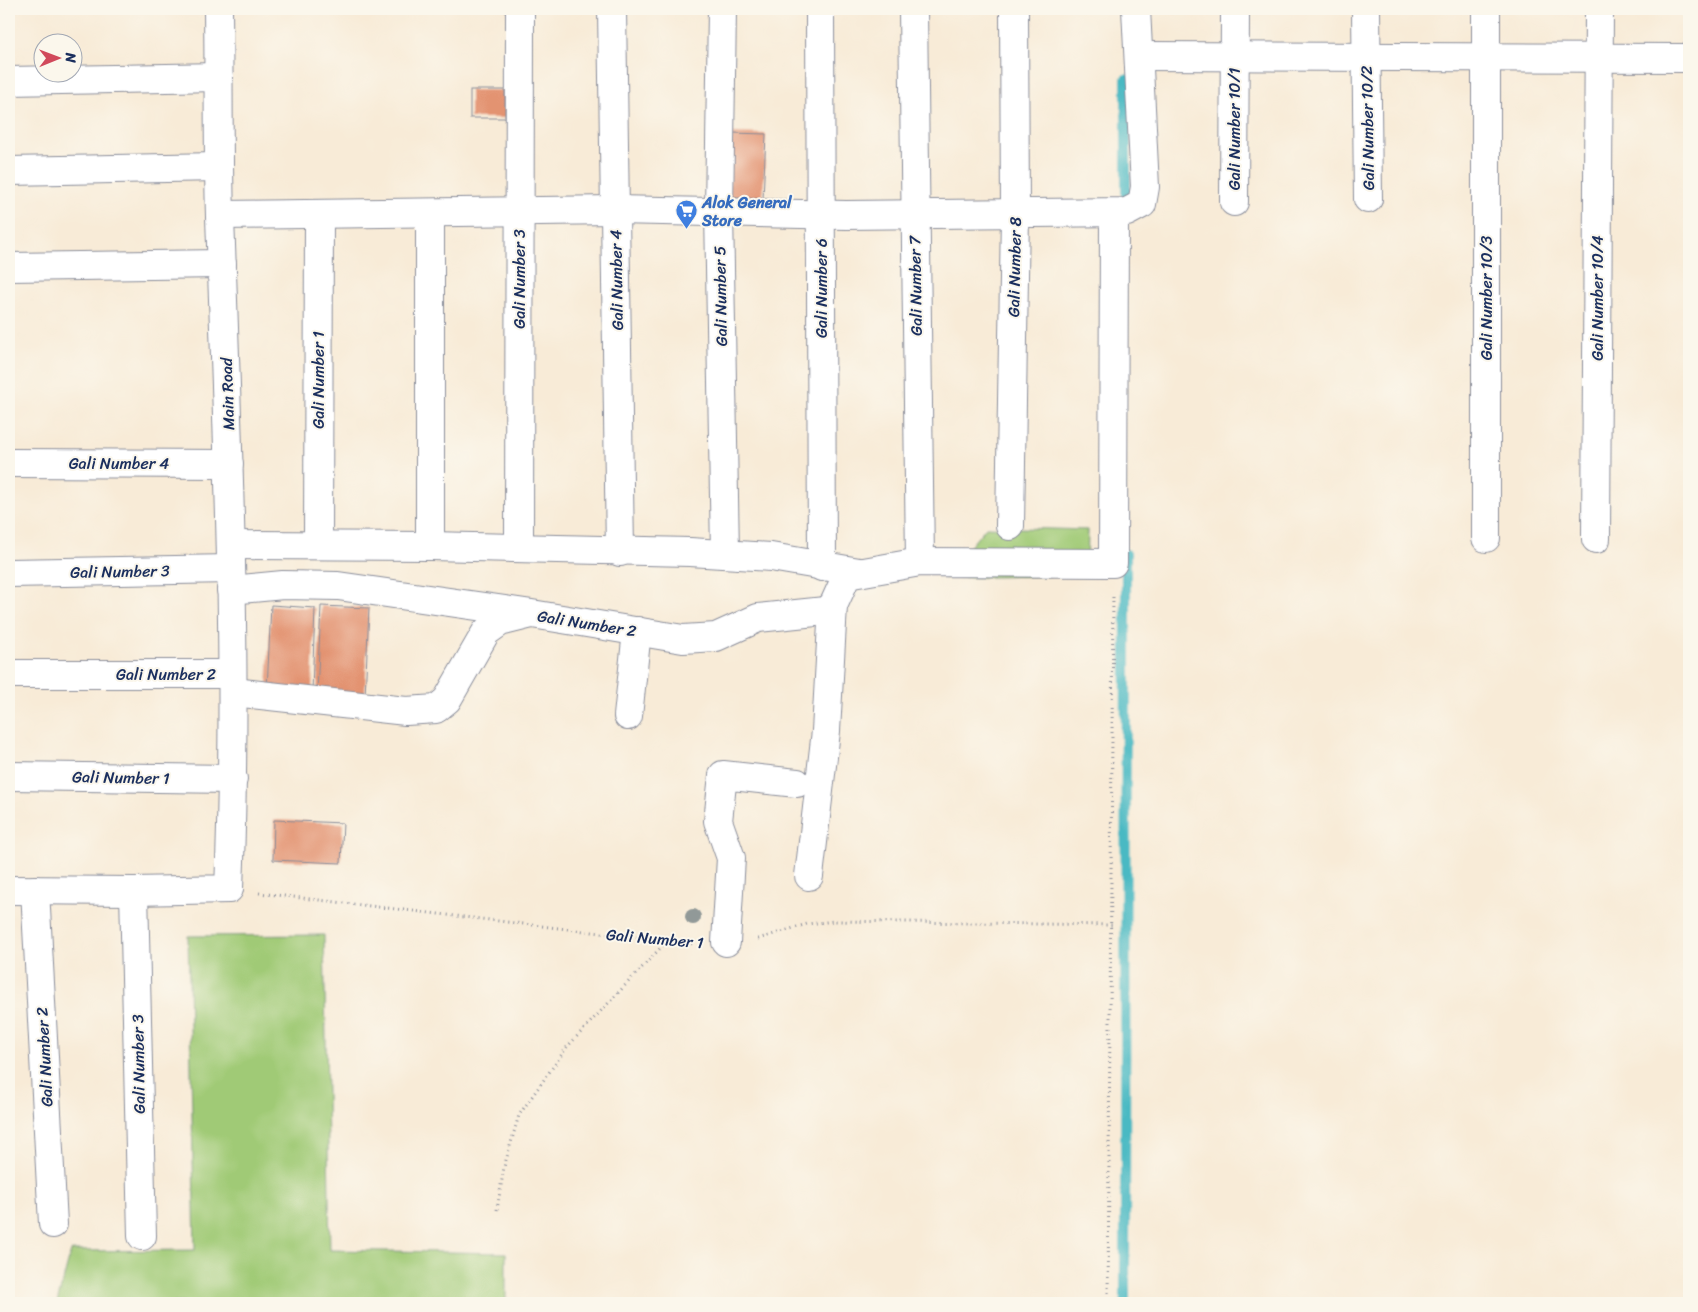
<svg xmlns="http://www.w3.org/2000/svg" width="1698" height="1312" font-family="Sriracha,sans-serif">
<rect width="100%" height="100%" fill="#fbf7ec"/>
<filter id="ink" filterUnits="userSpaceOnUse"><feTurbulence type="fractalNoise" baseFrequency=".02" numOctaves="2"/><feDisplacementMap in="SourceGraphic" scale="10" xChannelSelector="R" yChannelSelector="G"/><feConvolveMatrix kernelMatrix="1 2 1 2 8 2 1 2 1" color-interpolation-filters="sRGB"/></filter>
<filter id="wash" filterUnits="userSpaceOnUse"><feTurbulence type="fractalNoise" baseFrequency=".0096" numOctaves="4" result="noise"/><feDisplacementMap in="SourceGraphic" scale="20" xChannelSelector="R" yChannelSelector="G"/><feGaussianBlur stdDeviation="1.12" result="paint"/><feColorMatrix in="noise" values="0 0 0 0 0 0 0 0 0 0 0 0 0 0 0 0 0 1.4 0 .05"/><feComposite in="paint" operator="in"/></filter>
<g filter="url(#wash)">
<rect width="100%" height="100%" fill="#f8ebd7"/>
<g fill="#a0ca76" stroke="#5e7c6a">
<polygon points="986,527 1088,530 1087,575 944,578"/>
<polygon points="324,935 330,1250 506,1253 506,1303 57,1303 71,1251 195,1250 188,936"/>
</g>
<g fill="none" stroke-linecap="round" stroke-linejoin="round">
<g stroke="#4ab9c3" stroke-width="10">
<polyline points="1126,210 1126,79"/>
<polyline points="1125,1303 1126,554"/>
</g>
</g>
<g id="blocks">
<g fill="#e39371">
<rect x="470" y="90" width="35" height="28"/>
<polygon points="732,133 766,134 763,199 729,198"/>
<polygon points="271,605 315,608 312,692 267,690"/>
<polygon points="321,606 369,608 365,697 317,694"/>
<polygon points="274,820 343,823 341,863 273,860"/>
</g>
</g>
</g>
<g filter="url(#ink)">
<use href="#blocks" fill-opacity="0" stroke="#8a8d9a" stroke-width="1"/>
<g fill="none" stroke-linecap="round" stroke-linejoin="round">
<defs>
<g id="minor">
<polyline points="612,9 620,552"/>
<polyline points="722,9 719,211 725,554"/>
<polyline points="820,9 822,567"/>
<polyline points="913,9 920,562"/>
<polyline points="1366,9 1368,199"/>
<polyline points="1486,9 1486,538"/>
<polyline points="1139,56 1689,58"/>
<polyline points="9,81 219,77"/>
<polyline points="9,171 219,167"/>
<polyline points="1234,202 1235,9"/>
<polyline points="430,213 430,546"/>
<polyline points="220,215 615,210 846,215 1127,212 1142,204 1145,187 1136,9"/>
<polyline points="9,267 222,264"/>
<polyline points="9,463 229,464"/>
<polyline points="1010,526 1015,214 1014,9"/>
<polyline points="1596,539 1599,9"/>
<polyline points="231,545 430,546 690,552 771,557 859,572"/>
<polyline points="318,545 319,214"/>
<polyline points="519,548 520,9"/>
<polyline points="9,573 231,569"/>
<polyline points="231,590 283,585 338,586 532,614 683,639 716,637 758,618 825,611 833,606"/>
<polyline points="9,674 232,674"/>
<polyline points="233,692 406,711 436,709 447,700 486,632 500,622 528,615"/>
<polyline points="628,716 637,631"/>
<polyline points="9,776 233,779"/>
<polyline points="809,876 826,731 833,606 847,575 920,562 1113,563 1114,213"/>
<path d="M 9,890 L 134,891 L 229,889 C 238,665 228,441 220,217 C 218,148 219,78 218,9"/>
<polyline points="35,890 53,1224"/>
<polyline points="134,891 142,1236"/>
<polyline points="726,942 731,858 718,821 723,775 797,783"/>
</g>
</defs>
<use href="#minor" stroke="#8a8d9a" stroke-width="30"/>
<g stroke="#8a8d9a" stroke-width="3" stroke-dasharray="1 4" stroke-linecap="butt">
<polyline points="259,893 695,944"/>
<polyline points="758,939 807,924 835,921 1112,925"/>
<polyline points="497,1210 504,1167 519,1115 567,1047 667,941"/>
<polyline points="1108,1303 1113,594"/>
</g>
<use href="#minor" stroke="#fff" stroke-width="28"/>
</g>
<circle fill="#919998" cx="693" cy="917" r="8"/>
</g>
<defs>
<symbol id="supermarket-pin" viewBox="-11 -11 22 30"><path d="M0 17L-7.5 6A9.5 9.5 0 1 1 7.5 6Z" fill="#3f7fe0" stroke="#fbf7ec"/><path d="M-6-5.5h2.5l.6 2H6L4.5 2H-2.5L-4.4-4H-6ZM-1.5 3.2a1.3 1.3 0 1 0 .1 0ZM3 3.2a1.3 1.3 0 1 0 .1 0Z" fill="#fff"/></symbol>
</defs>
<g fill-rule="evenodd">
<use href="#supermarket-pin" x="674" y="198" width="25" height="34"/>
</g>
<g text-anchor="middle" stroke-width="4" stroke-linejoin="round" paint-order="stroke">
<g font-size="16" fill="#1b2f5e" stroke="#fbf7ec">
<text transform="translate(1367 128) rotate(-91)" y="6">Gali Number 10/2</text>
<text transform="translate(1234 129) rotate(-90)" y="6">Gali Number 10/1</text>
<text transform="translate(1014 267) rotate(-89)" y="6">Gali Number 8</text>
<text transform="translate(519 279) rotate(-90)" y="6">Gali Number 3</text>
<text transform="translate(616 280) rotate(-91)" y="6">Gali Number 4</text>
<text transform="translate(915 286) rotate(-91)" y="6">Gali Number 7</text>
<text transform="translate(821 288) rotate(-90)" y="6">Gali Number 6</text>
<text transform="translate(720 296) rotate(-91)" y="6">Gali Number 5</text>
<text transform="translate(1486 298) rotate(-90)" y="6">Gali Number 10/3</text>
<text transform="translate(1597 298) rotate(-90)" y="6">Gali Number 10/4</text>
<text transform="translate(318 380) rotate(-90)" y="6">Gali Number 1</text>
<text transform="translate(227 394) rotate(-92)" y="6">Main Road</text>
<text x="119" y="469">Gali Number 4</text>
<text transform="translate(120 571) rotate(-1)" y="6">Gali Number 3</text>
<text transform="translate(587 623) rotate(9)" y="6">Gali Number 2</text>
<text x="166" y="680">Gali Number 2</text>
<text transform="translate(121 777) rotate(1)" y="6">Gali Number 1</text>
<text transform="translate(655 938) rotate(5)" y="6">Gali Number 1</text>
<text transform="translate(44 1057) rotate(-93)" y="6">Gali Number 2</text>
<text transform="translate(138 1064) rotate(-91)" y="6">Gali Number 3</text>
</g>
<g font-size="16" font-weight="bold" fill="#366cbe" stroke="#fbf7ec" text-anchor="start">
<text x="702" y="208">Alok General<tspan x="702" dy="18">Store</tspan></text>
</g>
</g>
<rect width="1698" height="1312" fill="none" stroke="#fbf7ec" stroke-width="30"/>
<g transform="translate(58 58) rotate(89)"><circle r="24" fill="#fbf7ec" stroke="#a1a7b3"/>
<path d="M0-4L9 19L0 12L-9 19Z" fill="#d1495b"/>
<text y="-8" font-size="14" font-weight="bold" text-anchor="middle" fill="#1b2f5e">N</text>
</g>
</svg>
